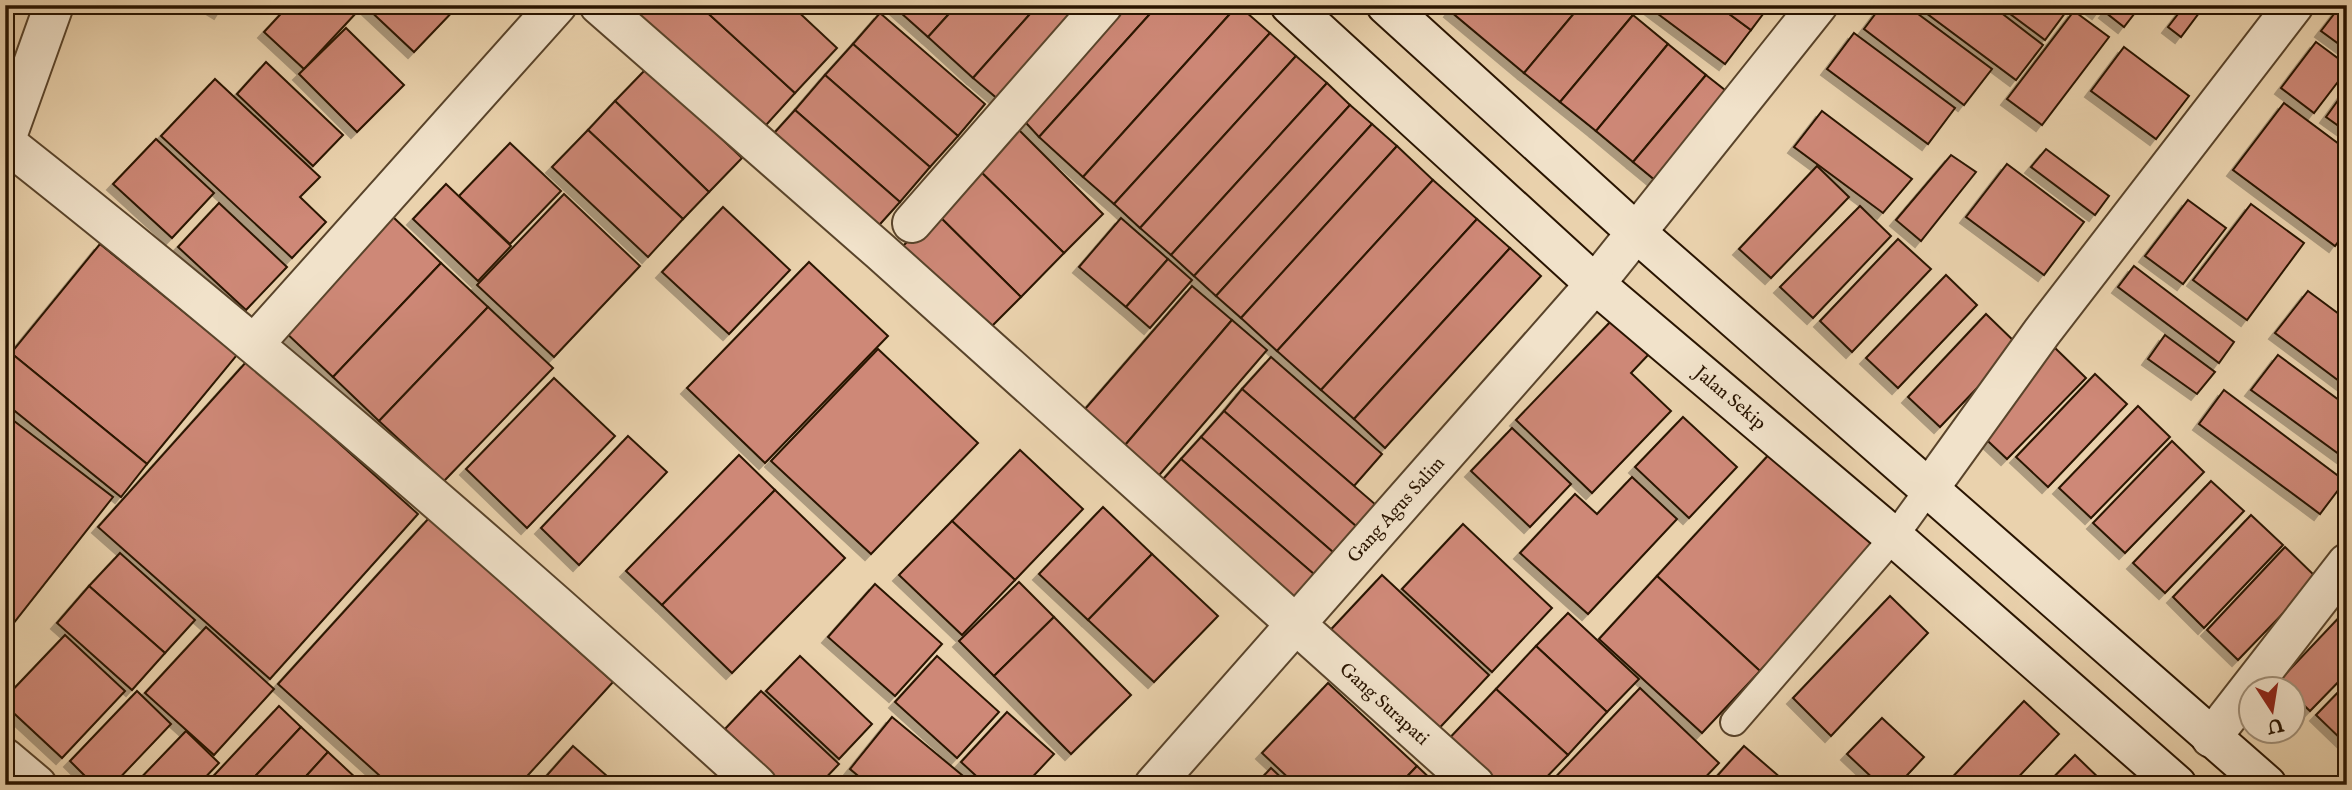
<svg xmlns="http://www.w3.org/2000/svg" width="2352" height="790" font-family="'IM FELL English',serif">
<defs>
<filter id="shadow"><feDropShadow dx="-6" dy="6" stdDeviation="0" flood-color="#0004"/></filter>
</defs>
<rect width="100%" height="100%" fill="#ead2ad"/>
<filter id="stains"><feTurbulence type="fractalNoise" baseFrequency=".00286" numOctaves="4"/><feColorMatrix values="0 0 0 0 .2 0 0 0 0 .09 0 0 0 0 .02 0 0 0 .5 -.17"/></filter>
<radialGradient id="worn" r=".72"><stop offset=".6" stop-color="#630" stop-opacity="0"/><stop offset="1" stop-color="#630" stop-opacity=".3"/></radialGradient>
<g fill="#ce8877" stroke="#291400" stroke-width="2" filter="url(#shadow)">
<polygon points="207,5 225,5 220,13"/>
<polygon points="289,5 349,5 357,12 304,69 264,32"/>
<polygon points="364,5 459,5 414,52"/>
<polygon points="616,5 699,5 795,93 757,135"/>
<polygon points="699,5 791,5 837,48 795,93"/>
<polygon points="892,5 957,5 928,37"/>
<polygon points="957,5 1038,5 973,78 928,37"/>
<polygon points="1038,5 1088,5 999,100 973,78"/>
<polygon points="1113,5 1158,5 1039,137 1016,112"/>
<polygon points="1158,5 1238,5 1083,177 1039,137"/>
<polygon points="1238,5 1270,33 1114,204 1083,177"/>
<polygon points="1455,5 1581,5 1524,73 1450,11"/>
<polygon points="1581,5 1621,5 1633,15 1560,102 1524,73"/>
<polygon points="1646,5 1717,5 1751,30 1725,64"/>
<polygon points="1717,5 1768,5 1769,6 1751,30"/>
<polygon points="1882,5 1906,5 1992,69 1964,105 1864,29"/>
<polygon points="1932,5 1991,5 2043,45 2016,80 1926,13"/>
<polygon points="1998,5 2071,5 2045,40"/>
<polygon points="2087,5 2104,5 2098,13"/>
<polygon points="2111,5 2141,5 2124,27 2105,12"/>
<polygon points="2185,5 2205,5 2181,37 2168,27"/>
<polygon points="2341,5 2347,5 2347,50 2321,31"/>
<polygon points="2074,11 2109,37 2042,125 2007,99"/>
<polygon points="880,13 985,104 958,136 853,44"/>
<polygon points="1633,15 1668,44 1596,131 1560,102"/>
<polygon points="346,28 404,85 357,132 299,74"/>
<polygon points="1270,33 1296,56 1140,228 1114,204"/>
<polygon points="1854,33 1955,108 1928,144 1827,69"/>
<polygon points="2316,42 2347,65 2347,70 2314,113 2281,88"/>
<polygon points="853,44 958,136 930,167 825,75"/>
<polygon points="1668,44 1706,75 1633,162 1596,131"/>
<polygon points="2124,47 2189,96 2156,139 2091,91"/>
<polygon points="1296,56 1327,83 1171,255 1140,228"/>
<polygon points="266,62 343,135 313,166 237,94"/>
<polygon points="647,68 742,158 709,192 615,101"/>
<polygon points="825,75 930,167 900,202 795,110"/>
<polygon points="1706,75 1735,98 1662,186 1633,162"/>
<polygon points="215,79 320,177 300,197 326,222 292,258 161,136"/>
<polygon points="1327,83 1350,105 1194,276 1171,255"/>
<polygon points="2344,92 2347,94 2347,132 2326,117"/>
<polygon points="615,101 709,192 683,219 588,130"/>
<polygon points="2284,103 2347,150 2347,230 2335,246 2233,170"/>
<polygon points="1350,105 1372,124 1216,296 1194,276"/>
<polygon points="795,110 900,202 872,233 766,142"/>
<polygon points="1822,111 1912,179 1883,213 1794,147"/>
<polygon points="1372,124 1397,146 1241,318 1216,296"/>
<polygon points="588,130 683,219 648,257 552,167"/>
<polygon points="1019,130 1103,214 1064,253 979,170"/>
<polygon points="156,139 214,193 172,238 113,184"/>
<polygon points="510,143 561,191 510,244 459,196"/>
<polygon points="1397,146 1433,180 1277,351 1241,318"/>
<polygon points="2046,149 2109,196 2095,215 2031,167"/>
<polygon points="1951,155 1976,172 1921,241 1896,220"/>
<polygon points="2007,164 2084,222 2044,275 1966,217"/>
<polygon points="1817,166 1849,197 1771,278 1739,249"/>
<polygon points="979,170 1064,253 1021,297 936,213"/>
<polygon points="1433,180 1477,219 1321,390 1277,351"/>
<polygon points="446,184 511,246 478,281 413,219"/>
<polygon points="564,194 640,266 554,357 477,285"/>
<polygon points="2188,200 2226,228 2183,284 2145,256"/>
<polygon points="219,203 287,267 246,310 178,247"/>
<polygon points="2251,204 2304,243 2247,320 2193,280"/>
<polygon points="1860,206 1891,236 1813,318 1780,287"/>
<polygon points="723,207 790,270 729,334 662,272"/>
<polygon points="936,213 1021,297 980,338 895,254"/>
<polygon points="391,215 441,263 333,377 283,330"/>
<polygon points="1121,218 1168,259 1126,307 1079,267"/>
<polygon points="1477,219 1510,248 1354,419 1321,390"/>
<polygon points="1898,239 1931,269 1852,352 1820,321"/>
<polygon points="100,244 237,355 147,464 11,353"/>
<polygon points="1510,248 1541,276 1385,448 1354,419"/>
<polygon points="1168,259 1192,280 1150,328 1126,307"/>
<polygon points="809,262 888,336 765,463 687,388"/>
<polygon points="441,263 488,307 379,421 333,377"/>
<polygon points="2134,266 2234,342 2219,363 2118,287"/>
<polygon points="1946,275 1977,305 1898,388 1866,358"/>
<polygon points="1192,286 1232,320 1120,451 1079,416"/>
<polygon points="2308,291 2347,320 2347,387 2275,333"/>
<polygon points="488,307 553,368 444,481 379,421"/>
<polygon points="1986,314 2018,345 1940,427 1908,397"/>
<polygon points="1614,318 1650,353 1631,373 1671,411 1592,493 1516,420"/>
<polygon points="1232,320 1267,350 1155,480 1120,451"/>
<polygon points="2165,335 2215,372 2197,394 2148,359"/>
<polygon points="2054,347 2086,378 2007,459 1975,429"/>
<polygon points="878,349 978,443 871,554 771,461"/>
<polygon points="11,353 147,464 121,497 5,403 5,360"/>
<polygon points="2278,355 2347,406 2347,460 2251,390"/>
<polygon points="1271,357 1382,454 1354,486 1242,389"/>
<polygon points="247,361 418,514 270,679 98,527"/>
<polygon points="2095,374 2127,404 2048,487 2016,457"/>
<polygon points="554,378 615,436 527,528 466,469"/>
<polygon points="1242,389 1376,505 1357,527 1224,411"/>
<polygon points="2224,390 2345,481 2320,514 2199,424"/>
<polygon points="2138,406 2170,437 2091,518 2059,488"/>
<polygon points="1224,411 1357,527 1334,553 1201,437"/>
<polygon points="5,414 113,497 5,634"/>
<polygon points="1683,417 1737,467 1689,518 1635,467"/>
<polygon points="1512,428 1571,484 1530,527 1471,471"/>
<polygon points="628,436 667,472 579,565 541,528"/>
<polygon points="1201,437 1334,553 1315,575 1181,459"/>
<polygon points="2172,441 2204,472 2125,553 2093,523"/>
<polygon points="1774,449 1878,543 1760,671 1657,576"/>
<polygon points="1020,450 1083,509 1015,580 952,521"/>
<polygon points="739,455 775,490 662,605 626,571"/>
<polygon points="1181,459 1315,575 1292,601 1158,485"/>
<polygon points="1632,477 1677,519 1588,614 1520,553 1575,494 1597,514"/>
<polygon points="2211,481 2244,511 2165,593 2133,563"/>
<polygon points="775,490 845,558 732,673 662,605"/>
<polygon points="1103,507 1152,554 1088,620 1039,574"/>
<polygon points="2251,515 2283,545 2204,628 2173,597"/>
<polygon points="429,518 613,682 519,785 390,785 278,684"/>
<polygon points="952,521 1015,580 962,635 899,575"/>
<polygon points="1463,524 1552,608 1492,672 1402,589"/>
<polygon points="2285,547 2317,578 2238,660 2207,630"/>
<polygon points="120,553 195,620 165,653 89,586"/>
<polygon points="1152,554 1218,616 1154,682 1088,620"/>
<polygon points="1382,575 1489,675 1431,737 1323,638"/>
<polygon points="1657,576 1760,671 1702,733 1599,639"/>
<polygon points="1019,582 1054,617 994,676 959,641"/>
<polygon points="875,584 942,644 895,696 828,637"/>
<polygon points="89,586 165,653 132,690 57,623"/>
<polygon points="1890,596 1928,633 1831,736 1793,698"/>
<polygon points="2347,609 2347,673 2310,711 2292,694 2292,688 2286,688 2279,681"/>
<polygon points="1568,613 1639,679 1607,712 1536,646"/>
<polygon points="1054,617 1131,695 1071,754 994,676"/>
<polygon points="206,627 274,689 214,755 145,693"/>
<polygon points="65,635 125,691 62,758 5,705 5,698"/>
<polygon points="1536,646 1607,712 1568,755 1496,689"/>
<polygon points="800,656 872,724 839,759 766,691"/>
<polygon points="937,656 999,712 957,758 895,702"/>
<polygon points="1328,683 1417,766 1399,785 1296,785 1262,753"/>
<polygon points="2347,683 2347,745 2316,715"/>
<polygon points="1640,688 1719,763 1698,785 1548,785"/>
<polygon points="1496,689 1568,755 1539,785 1488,785 1444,744"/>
<polygon points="137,691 171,724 113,785 94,785 70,761"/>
<polygon points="761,691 839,764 819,785 784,785 725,729"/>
<polygon points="2024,701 2059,734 2011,785 1945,785"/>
<polygon points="279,706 301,727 247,785 205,785"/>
<polygon points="1007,712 1054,754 1025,785 986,785 961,762"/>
<polygon points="892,717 974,785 869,785 850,769"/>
<polygon points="1882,718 1924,757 1898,785 1880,785 1847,754"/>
<polygon points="301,727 328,752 298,785 247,785"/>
<polygon points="186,731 219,763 198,785 134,785"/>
<polygon points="573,746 616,784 545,785 541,782"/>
<polygon points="1744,746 1789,785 1709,785"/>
<polygon points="328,752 358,780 353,785 298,785"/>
<polygon points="2075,755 2106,785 2046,785"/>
<polygon points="1417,766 1437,785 1399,785"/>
<polygon points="1271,768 1289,785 1255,785"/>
<polygon points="1816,777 1824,785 1808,785"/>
</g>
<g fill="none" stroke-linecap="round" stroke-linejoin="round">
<defs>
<polyline id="lane" points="1734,722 1894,537 1928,490"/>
<g id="street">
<polyline points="599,5 881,252 1475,785"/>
<path d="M 5,142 C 264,346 513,563 757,785"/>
<polyline points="5,142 54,5"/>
<polyline points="912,223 1103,5"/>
<polyline points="255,343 557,5"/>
<polyline points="1928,490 2042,332 2294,5"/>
<polyline points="2211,738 2347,563"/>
<polyline points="5,758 37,785"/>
<polyline points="1154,785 1595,284 1818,5"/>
</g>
<g id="secondary">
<polyline points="1290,5 1595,284 1894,537 2177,785"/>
<polyline points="1386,5 1638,234 2267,785"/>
</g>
</defs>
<use href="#lane" stroke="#59442b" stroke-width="30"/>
<use href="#street" stroke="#59442b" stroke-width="42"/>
<use href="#secondary" stroke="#291400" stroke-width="42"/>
<use href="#lane" stroke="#f1e2ca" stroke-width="26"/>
<use href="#street" stroke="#f1e2ca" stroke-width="38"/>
<use href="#secondary" stroke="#f1e2ca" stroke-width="38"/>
</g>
<g text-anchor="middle" stroke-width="6" stroke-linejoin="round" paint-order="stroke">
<g font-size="19" fill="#291400" stroke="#f1e2ca">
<text transform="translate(1731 397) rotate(40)" y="7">Jalan Sekip</text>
<text transform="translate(1395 509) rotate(-48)" y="7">Gang Agus Salim</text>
<text transform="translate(1385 703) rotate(42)" y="7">Gang Surapati</text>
</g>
</g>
<rect width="2352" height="790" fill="none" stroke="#ead2ad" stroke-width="28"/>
<rect x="7" y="7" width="2338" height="776" fill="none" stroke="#291400" stroke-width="3.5"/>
<rect x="14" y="14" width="2324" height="762" fill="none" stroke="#291400" stroke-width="2"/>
<g transform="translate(2272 710) rotate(168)"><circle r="33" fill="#f1e2ca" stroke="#a19079" stroke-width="2"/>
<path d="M0-5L12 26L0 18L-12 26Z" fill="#8f2418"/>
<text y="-10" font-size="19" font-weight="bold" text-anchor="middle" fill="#291400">U</text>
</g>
<rect width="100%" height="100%" filter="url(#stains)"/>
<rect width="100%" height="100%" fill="url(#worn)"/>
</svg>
